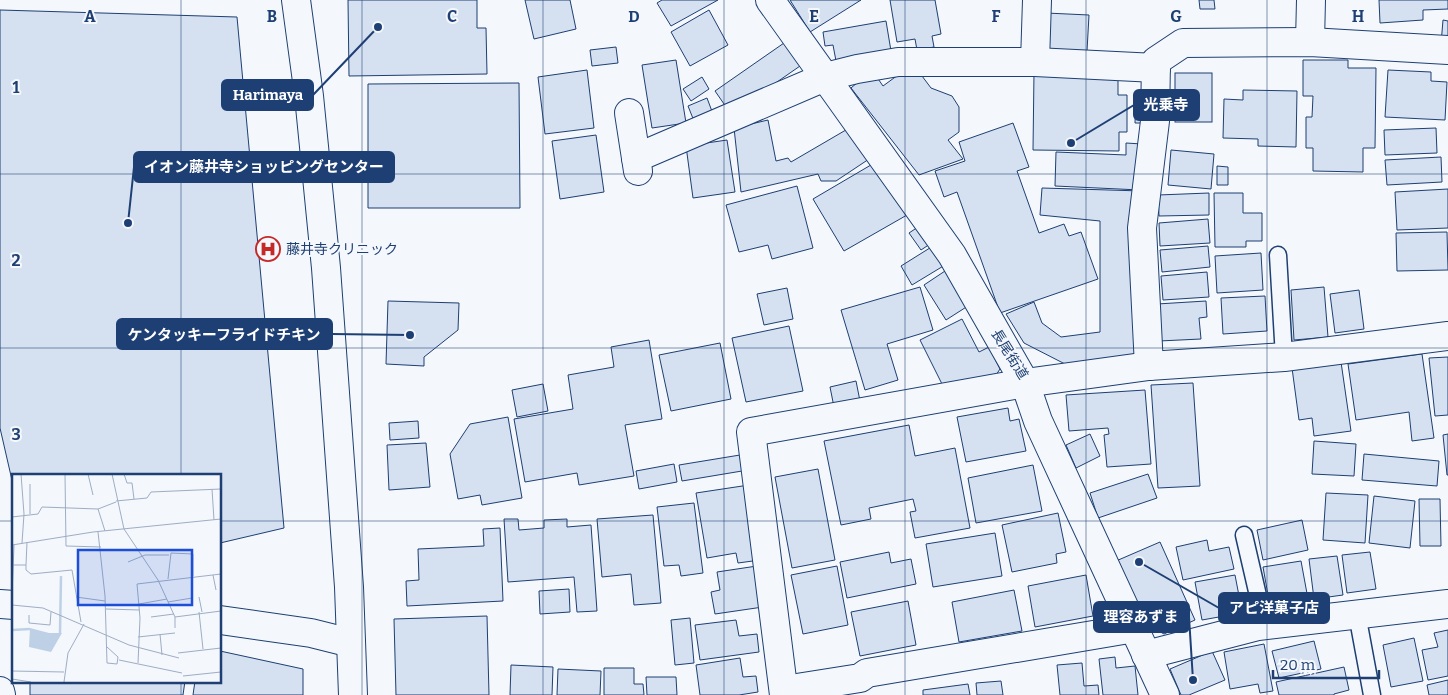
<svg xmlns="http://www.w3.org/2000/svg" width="1448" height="695" font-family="Bitter,'Noto Sans JP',serif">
<rect width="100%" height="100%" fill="#f4f7fb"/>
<g fill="#d5e0f0" stroke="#1d3f73">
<polygon points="348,0 477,0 477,28 486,28 487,74 349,76"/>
<polygon points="525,0 570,0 576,29 534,39"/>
<polygon points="662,0 718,0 671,26 657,3"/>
<polygon points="790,0 861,0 810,32"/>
<polygon points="890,0 935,0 941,34 932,36 934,47 917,50 915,39 897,42"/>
<polygon points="1199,0 1214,0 1215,9 1200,9"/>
<polygon points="1379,0 1448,0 1448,9 1423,10 1423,20 1380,23"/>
<polygon points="0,10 237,17 284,528 220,543 220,475 14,475 14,489 0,428"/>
<polygon points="709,10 728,45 690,66 671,32"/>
<polygon points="1046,13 1089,15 1087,51 1045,50"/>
<polygon points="1443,20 1448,21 1448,45 1441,44"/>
<polygon points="886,21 891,51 836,61 833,45 825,46 823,32"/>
<polygon points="784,43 800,66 731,114 715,91"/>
<polygon points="616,47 618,63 592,66 590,50"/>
<polygon points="676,60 686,123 652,128 642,65"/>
<polygon points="1303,60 1348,60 1348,68 1376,68 1375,148 1363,148 1363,172 1313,171 1313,148 1306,148 1306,117 1312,117 1313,96 1303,96"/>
<polygon points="913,64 931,88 952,96 959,107 959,132 948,140 963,159 919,175 851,88 872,70 883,86"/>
<polygon points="587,70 594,128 545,134 538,77"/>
<polygon points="1388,70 1431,72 1431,81 1447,82 1445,120 1385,117"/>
<polygon points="1034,72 1118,73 1118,95 1127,95 1127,132 1119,132 1119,151 1033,150"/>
<rect x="1175" y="73" width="37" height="49"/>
<polygon points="702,77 709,89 691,101 683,89"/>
<polygon points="519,83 520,208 368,208 368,84"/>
<polygon points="1243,90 1297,91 1296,147 1258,146 1258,139 1223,138 1224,99 1243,100"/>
<polygon points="1136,93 1149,94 1148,123 1135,123"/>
<polygon points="707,98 713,114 694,121 688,106"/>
<polygon points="768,120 776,161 788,158 791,162 851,127 872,157 836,181 821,181 818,174 741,192 734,128"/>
<polygon points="1013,123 1029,167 1017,171 1039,233 1064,224 1069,236 1081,232 1098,279 1000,313 957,192 944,197 935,171 965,161 959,142"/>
<polygon points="1436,128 1437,153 1385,155 1384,130"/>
<polygon points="596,135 604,192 560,199 552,141"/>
<polygon points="727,140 735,192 693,198 686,146"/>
<polygon points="1126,143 1142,144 1140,190 1055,186 1056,152 1126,155"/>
<polygon points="1171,150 1214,154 1211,189 1168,185"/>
<polygon points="1441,157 1442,182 1387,185 1385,160"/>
<polygon points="876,162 907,215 844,251 813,199"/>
<polygon points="1217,166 1228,167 1228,185 1217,185"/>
<polygon points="797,186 813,248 772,259 768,245 739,252 726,205"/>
<polygon points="1042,188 1142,191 1138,354 1065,364 1024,343 1006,314 1034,302 1042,323 1061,337 1100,332 1100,221 1040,215"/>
<polygon points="1448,189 1448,228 1397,230 1395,192"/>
<polygon points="1209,193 1209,215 1159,216 1158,195"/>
<polygon points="1214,193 1243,193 1243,213 1262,213 1262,241 1246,241 1246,247 1215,247"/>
<polygon points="1208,219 1210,243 1160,246 1159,223"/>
<polygon points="918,227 930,244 921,250 909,233"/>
<polygon points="1447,232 1448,270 1397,271 1396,233"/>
<polygon points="933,246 945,265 912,285 901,266"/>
<polygon points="1208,246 1210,267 1162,272 1160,250"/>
<polygon points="1261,253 1263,290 1217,293 1215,256"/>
<polygon points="948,269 971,304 946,320 924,285"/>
<polygon points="1207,272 1209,297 1163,300 1161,276"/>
<polygon points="920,287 933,330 887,344 898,380 865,390 841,310"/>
<polygon points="1324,287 1328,337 1294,340 1291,290"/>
<polygon points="787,288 793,319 764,325 757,294"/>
<polygon points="1359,290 1364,329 1335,333 1330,294"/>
<polygon points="1265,296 1267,331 1223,334 1221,298"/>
<polygon points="388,301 459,303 458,330 424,357 424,366 386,364"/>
<polygon points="1206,301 1207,317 1199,318 1201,339 1159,341 1157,304"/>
<polygon points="962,319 979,352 989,347 1000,369 994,378 943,386 920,340"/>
<polygon points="789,326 803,391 746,402 732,338"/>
<polygon points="649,340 662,419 625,425 634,476 579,485 577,473 525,482 514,419 573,409 568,375 614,367 611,347"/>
<polygon points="720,343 731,399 671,411 659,355"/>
<polygon points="1422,354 1434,438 1412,441 1409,412 1356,420 1348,364"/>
<polygon points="1448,357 1448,415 1435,416 1429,358"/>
<polygon points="1341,362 1351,431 1314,436 1312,418 1299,420 1292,368"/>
<polygon points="856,381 860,401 834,407 830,387"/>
<polygon points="1193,383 1200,486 1158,488 1151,385"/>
<polygon points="543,384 548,411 517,417 512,390"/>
<polygon points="1145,390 1151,464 1107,467 1104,435 1109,434 1108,428 1069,431 1066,395"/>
<polygon points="1008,408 1010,421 1019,419 1026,451 966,462 957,417"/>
<polygon points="508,417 522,498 482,505 480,495 458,499 450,454 470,424"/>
<polygon points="418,421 419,438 390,440 389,423"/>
<polygon points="909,425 915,456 955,448 970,528 915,538 910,512 916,511 913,499 869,508 871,519 841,525 824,441"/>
<polygon points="1090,434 1100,456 1076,468 1066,445"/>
<polygon points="1448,434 1448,475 1447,475 1443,435"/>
<polygon points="1314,441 1356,444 1354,476 1312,474"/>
<polygon points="426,443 430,487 389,490 387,445"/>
<polygon points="1364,454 1439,461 1437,486 1362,480"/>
<polygon points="740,455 742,471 682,481 679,465"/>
<polygon points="674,464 677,482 639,489 636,471"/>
<polygon points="1033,465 1042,511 976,523 968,478"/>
<polygon points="818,469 835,560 792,568 775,477"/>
<polygon points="1148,474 1157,498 1098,518 1090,493"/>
<polygon points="749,485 760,560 738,563 736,553 707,558 696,493"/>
<polygon points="1326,493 1368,495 1365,543 1323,540"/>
<polygon points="1374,496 1415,501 1410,548 1369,543"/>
<polygon points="1419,499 1440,499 1441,546 1420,546"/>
<polygon points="694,503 703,573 681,576 679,565 664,566 657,507"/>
<polygon points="1058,513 1066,552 1056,554 1057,563 1012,572 1002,525"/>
<polygon points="653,515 661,603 634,605 631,574 602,577 597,519"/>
<polygon points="504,519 518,519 519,530 544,528 544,520 567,519 567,527 591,525 597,611 577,612 574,577 508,582"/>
<polygon points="1302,520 1308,550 1263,560 1257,530"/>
<polygon points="500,528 503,601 407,606 406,581 419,580 418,549 484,546 483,529"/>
<polygon points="995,533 1002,576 933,587 926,544"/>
<polygon points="1207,540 1209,551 1229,547 1234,569 1183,580 1176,547"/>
<polygon points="1160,542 1195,620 1164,634 1144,623 1116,561"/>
<polygon points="889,552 891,563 911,559 916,584 847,598 840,562"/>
<polygon points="1370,552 1376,589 1347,593 1342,555"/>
<polygon points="1337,556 1343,595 1314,599 1309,559"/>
<polygon points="1301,561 1308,599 1270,606 1263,567"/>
<polygon points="757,566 763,607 715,614 711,592 720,590 717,572"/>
<polygon points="837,566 848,625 803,634 791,575"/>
<polygon points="1086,575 1093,616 1035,627 1028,586"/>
<polygon points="1235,575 1240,601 1228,604 1230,615 1202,620 1195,582"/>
<polygon points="569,589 570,612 540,614 539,591"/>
<polygon points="1014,590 1022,631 959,642 952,602"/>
<polygon points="908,601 916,645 860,656 851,612"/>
<polygon points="487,616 489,695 396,695 394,619"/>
<polygon points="690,618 694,663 675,665 671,620"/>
<polygon points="736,620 739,636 757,634 759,652 700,660 695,625"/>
<polygon points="1448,630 1448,676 1428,680 1422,650 1438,647 1434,633"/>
<polygon points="1414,638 1423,681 1391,687 1383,645"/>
<polygon points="1314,641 1321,669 1279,678 1272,651"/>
<polygon points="1264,644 1273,691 1260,693 1258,684 1230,689 1224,652"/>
<polygon points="220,651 303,669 303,695 193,695 195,681 220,681"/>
<polygon points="1212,651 1225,680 1189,695 1181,695 1170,669"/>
<polygon points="1115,657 1116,668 1135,666 1138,695 1103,695 1099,659"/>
<polygon points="740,658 743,677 756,676 758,692 739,695 700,695 696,665"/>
<polygon points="1082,663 1084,686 1098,685 1099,695 1060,695 1057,665"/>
<polygon points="511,665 553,667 552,695 510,695"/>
<polygon points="1344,667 1349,690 1334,694 1334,695 1279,695 1276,682"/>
<polygon points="604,668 634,668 634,684 643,684 644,695 604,695"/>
<polygon points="558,669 601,671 600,695 557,695"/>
<polygon points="646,677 676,677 677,695 647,695"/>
<polygon points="1448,680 1448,695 1429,695 1427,685"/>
<polygon points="30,681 185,681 183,695 30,695"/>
<polygon points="1001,681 1003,695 977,695 976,683"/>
<polygon points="968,684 970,695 923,695 923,690"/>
</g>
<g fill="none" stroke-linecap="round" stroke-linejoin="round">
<defs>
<g id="lane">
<polyline points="1278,255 1284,357"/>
<polyline points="1244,535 1265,626"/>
<polyline points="1357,614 1372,695"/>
</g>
<g id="street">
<polyline points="770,0 952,255 1025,383 1038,421 1165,695"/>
<polyline points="1310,42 1311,0"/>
<polyline points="1035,62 1037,0"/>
<polyline points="629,113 638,171"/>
<polyline points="636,158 825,77 857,69 898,62 1035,62 1156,68"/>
<polyline points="1149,366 1142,228 1155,121 1156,61 1183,43 1310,42 1448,50"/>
<polyline points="0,604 14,605"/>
<polyline points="220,620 311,633 351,643"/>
<polyline points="1146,655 1258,626 1448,604"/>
<polyline points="784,690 860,678 867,673 1135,628"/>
<polyline points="0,691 1,695"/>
<polyline points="784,695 751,432 1025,383 1149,366 1284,357 1448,336"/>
</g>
<polyline id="secondary" points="296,0 309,96 326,268 349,587 353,695"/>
</defs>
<use href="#lane" stroke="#1d3f73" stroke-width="19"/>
<use href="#street" stroke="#1d3f73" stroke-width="30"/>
<use href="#secondary" stroke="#1d3f73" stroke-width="30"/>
<use href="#lane" stroke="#f4f7fb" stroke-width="16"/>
<use href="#street" stroke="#f4f7fb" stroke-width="28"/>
<use href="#secondary" stroke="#f4f7fb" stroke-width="28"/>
</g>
<path fill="none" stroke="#1d3f73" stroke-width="1" stroke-opacity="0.55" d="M 181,0 L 181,475M 362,0 L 362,695M 543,0 L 543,695M 724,0 L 724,695M 905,0 L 905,695M 1086,0 L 1086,695M 1267,0 L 1267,695M 0,174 L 1448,174M 0,348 L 1448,348M 0,521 L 14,521M 220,521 L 1448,521M 181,681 L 181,695"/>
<defs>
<symbol id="hospital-ring" viewBox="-11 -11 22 22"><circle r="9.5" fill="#f4f7fb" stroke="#c62828" stroke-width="1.5"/><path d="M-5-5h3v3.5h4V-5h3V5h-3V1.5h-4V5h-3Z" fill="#c62828"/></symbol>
</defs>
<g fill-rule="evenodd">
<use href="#hospital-ring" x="254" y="235" width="28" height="28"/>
</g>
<g text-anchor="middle" stroke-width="4" stroke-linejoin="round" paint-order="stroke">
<g font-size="14" fill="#1d3f73" stroke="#f4f7fb" text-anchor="start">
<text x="286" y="254">藤井寺クリニック</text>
</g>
<g font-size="14" fill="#1d3f73" stroke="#f4f7fb">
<text transform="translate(1010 354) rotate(58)" y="5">長尾街道</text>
</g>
</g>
<g transform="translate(12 474)">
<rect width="209" height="209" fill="#f4f7fb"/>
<path d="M 18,154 L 37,159 L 50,159 L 39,178 L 17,173 Z" fill="#bed0e5"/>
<path fill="none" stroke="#bed0e5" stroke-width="2.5" d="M 0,156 L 18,155M 48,159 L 49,102"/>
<path fill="none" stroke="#9eadc5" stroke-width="1" d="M 9,0 L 12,40 L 10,69M 53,0 L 54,72 L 89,73M 76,0 L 81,21M 100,0 L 112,55 L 146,106 L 163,143 L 163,154M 112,0 L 115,9 L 120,9 L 122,25M 18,10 L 18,40M 200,15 L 202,46M 104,27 L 135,24 L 139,18 L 209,15M 86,35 L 93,57M 0,43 L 26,40 L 30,33 L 86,35 L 104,28M 86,58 L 93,122 L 95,189 L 105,190 L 106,183 L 95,173M 0,71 L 81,58 L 209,45M 116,88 L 133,81 L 157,81M 1,91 L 14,91 L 14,96 L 19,100 L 60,96 L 69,148M 14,91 L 15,68M 201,101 L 204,116M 156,105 L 159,79 L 181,80 L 181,102M 0,121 L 2,71M 64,123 L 93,127M 187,123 L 190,138M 156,128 L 180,124M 127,130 L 155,125M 0,131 L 31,134 L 117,171 L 167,184M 94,135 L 128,136M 187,138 L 191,175M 17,141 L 17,149 L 38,151 L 39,138M 139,143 L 162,140M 163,143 L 209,137M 148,160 L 150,181M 126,163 L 163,159M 166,179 L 209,174M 107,186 L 170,199M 126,189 L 128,144 L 125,110 L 209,100M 0,197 L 52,198M 171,202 L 209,198M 0,205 L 19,208M 52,208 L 56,179 L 72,150"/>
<path fill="#1d4ed8" fill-opacity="0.15" stroke="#1d4ed8" stroke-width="2.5" d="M 66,76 L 180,76 L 180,131 L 66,131 Z"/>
<rect width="209" height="209" fill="none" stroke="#1d3f73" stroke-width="2.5"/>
</g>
<g font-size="16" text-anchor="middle" font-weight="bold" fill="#1d3f73" stroke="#f4f7fb" stroke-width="4" stroke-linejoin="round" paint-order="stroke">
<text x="90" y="22">A</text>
<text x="272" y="22">B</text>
<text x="452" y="22">C</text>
<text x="634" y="22">D</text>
<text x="814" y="22">E</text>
<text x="996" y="22">F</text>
<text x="1176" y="22">G</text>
<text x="1358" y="22">H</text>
<text x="16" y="93">1</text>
<text x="16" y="266">2</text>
<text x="16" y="440">3</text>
</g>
<path fill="none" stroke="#1d3f73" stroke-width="2" d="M378 27L313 95M1071 143L1134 105M128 223L134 167M410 335L332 334M1139 562L1219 608M1193 680L1189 617"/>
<g fill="#1d3f73" stroke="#f4f7fb" stroke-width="2">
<circle cx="378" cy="27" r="5"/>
<circle cx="1071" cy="143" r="5"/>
<circle cx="128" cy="223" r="5"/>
<circle cx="410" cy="335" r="5"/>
<circle cx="1139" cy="562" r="5"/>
<circle cx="1193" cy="680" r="5"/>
</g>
<g fill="#1d3f73" stroke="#1d3f73" stroke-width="2">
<rect x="222" y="80" width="91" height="30" rx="5"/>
<rect x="1134" y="90" width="65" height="30" rx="5"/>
<rect x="134" y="152" width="260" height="30" rx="5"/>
<rect x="117" y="319" width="215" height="30" rx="5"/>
<rect x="1219" y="593" width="110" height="30" rx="5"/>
<rect x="1094" y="602" width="95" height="30" rx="5"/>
</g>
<g font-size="15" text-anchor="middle" font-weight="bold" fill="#fff">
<text x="268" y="100">Harimaya</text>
<text x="1166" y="110">光乗寺</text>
<text x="264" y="172">イオン藤井寺ショッピングセンター</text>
<text x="224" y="340">ケンタッキーフライドチキン</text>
<text x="1274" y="613">アピ洋菓子店</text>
<text x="1141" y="622">理容あずま</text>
</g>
<path d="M1273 670v8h106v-8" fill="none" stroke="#1d3f73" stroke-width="2.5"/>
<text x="1280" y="670" font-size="15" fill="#1d3f73" stroke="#f4f7fb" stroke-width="4" paint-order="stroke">20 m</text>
</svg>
